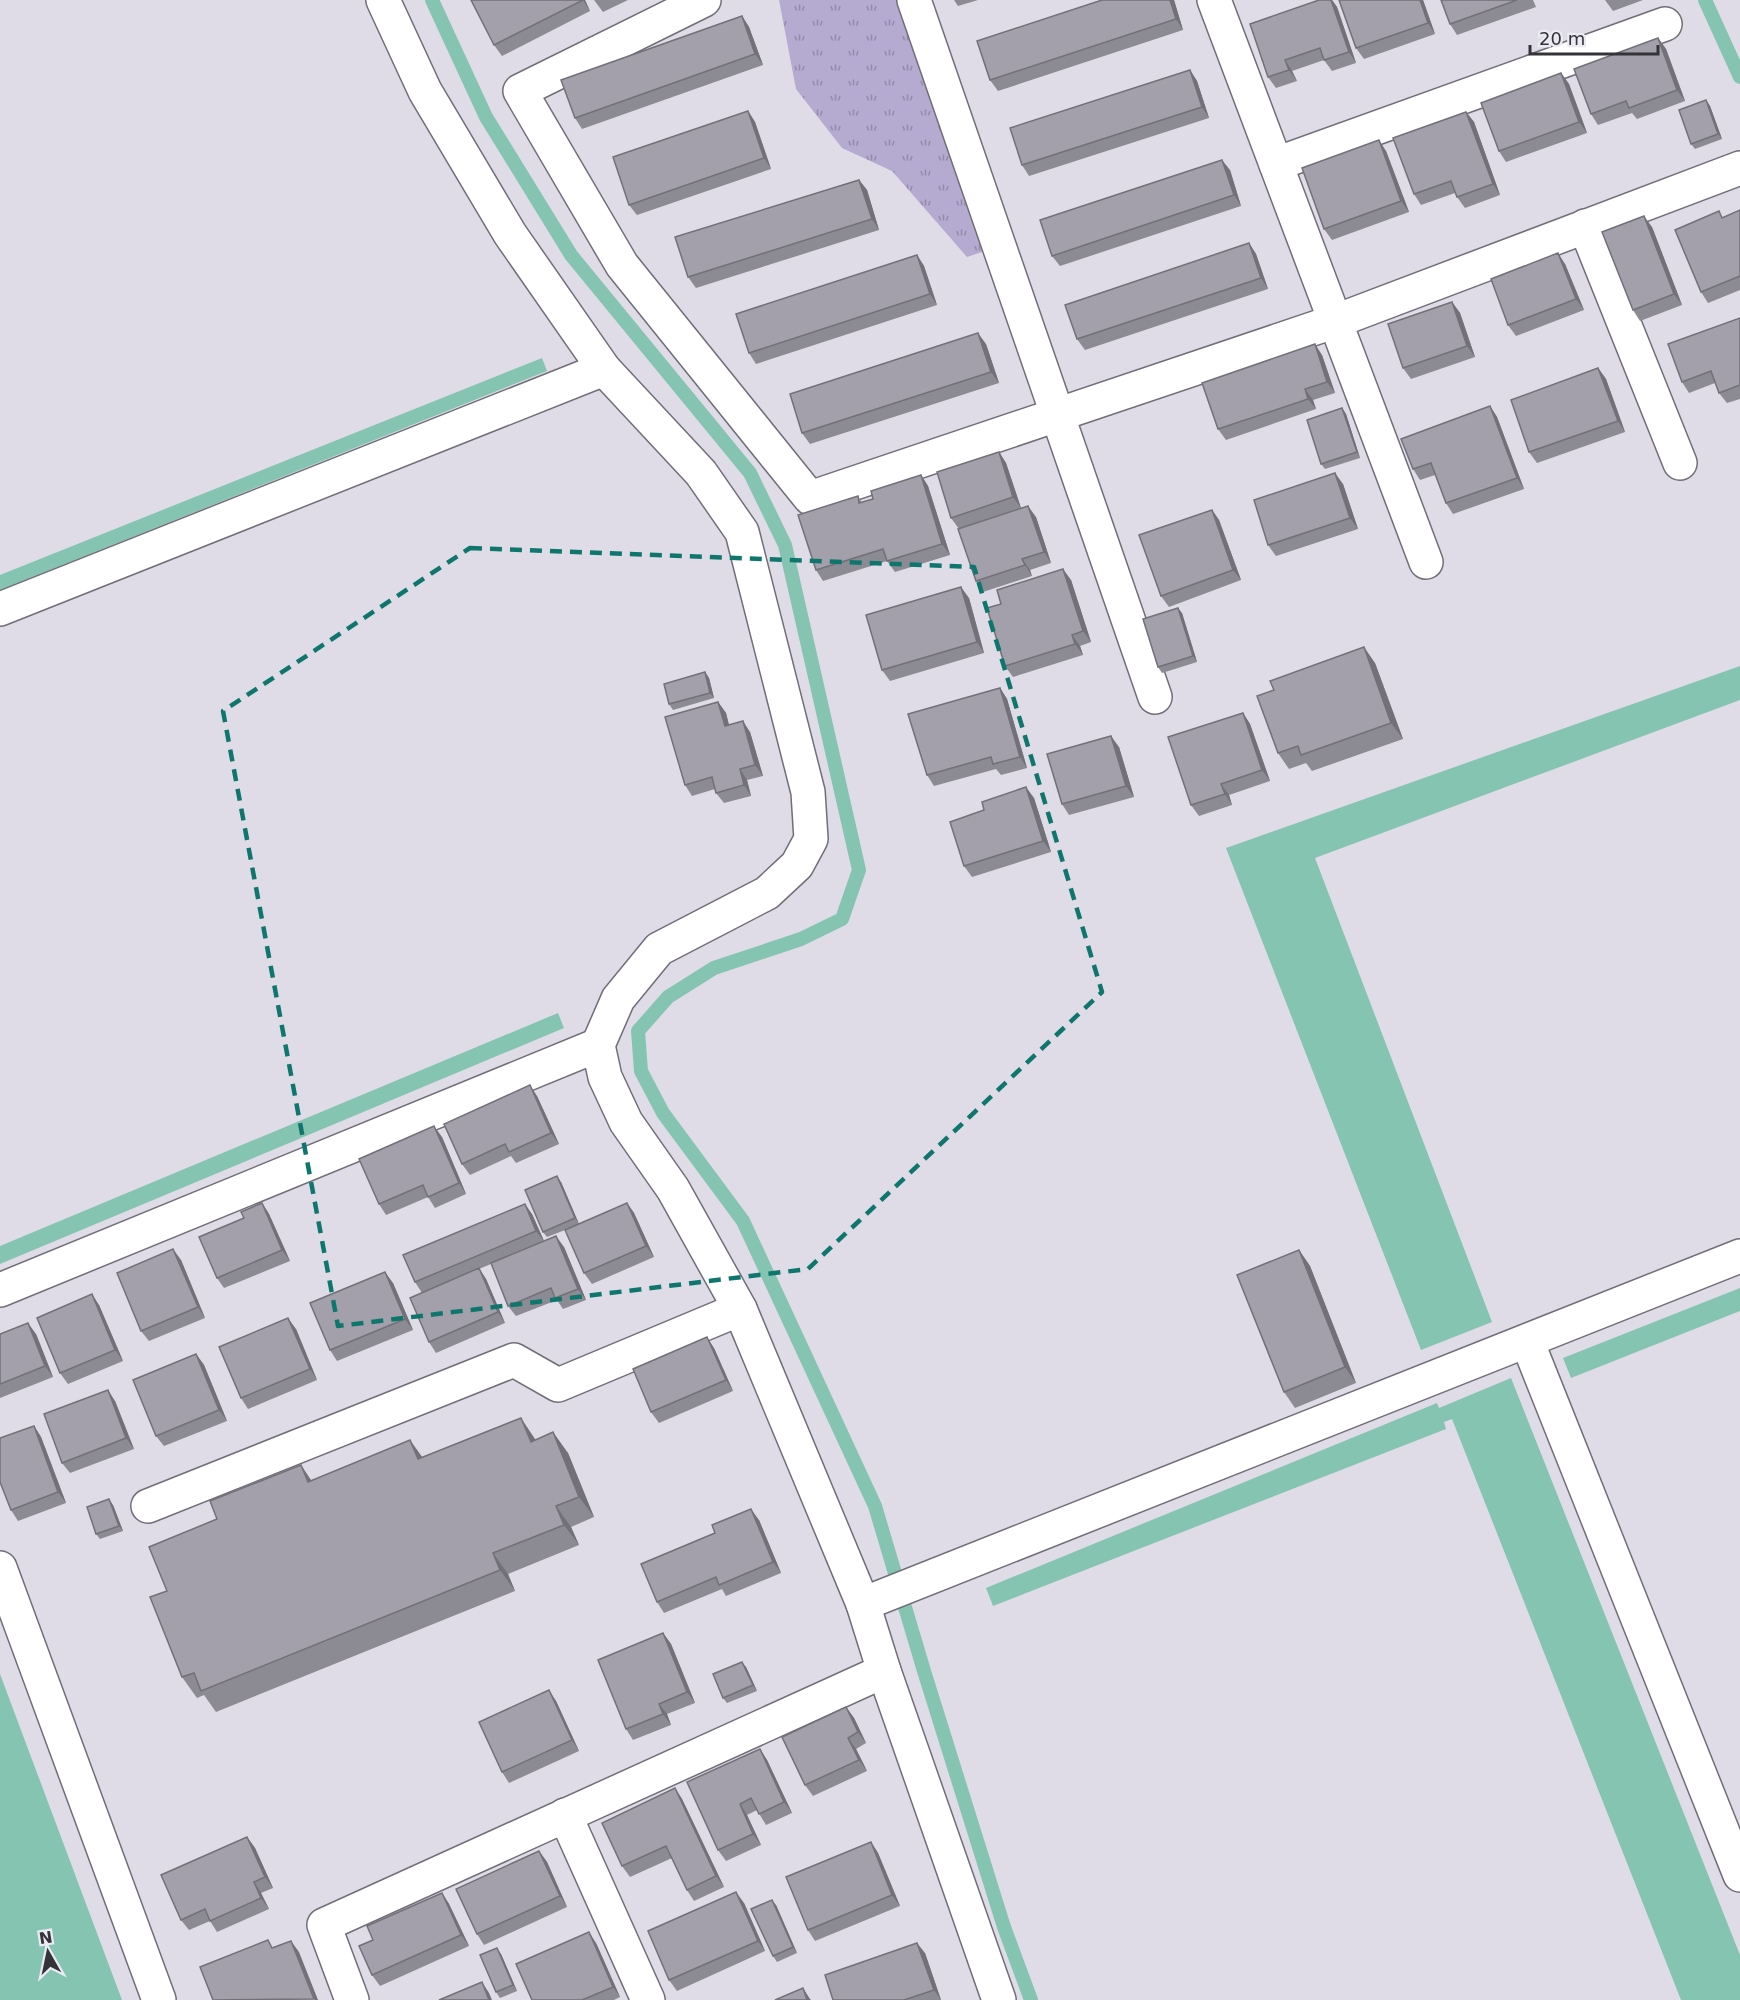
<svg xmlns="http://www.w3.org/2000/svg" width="1740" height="2000" font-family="'DejaVu Sans',sans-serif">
<defs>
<pattern id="park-tufts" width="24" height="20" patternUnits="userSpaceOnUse" patternTransform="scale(1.5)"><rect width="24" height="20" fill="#b5aad0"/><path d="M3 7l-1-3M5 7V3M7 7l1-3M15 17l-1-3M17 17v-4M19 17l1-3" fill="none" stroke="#948baa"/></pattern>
</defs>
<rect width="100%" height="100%" fill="#dfdce8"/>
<polygon fill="url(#park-tufts)" points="779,0 898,0 988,250 967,257 892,171 842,148 796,89"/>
<g fill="#85c4b1">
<polygon points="542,358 547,371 0,590 0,575"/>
<polygon points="1740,666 1740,700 1315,858 1492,1322 1421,1350 1226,848"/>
<polygon points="558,1013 564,1028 0,1264 0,1246"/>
<polygon points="1740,1288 1740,1311 1571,1378 1563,1358"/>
<polygon points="1511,1378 1740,1955 1740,2000 1681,2000 1452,1419 1444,1422 1446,1429 993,1606 986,1588 1437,1403 1439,1408"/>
<polygon points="0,1674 122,2000 0,2000"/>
</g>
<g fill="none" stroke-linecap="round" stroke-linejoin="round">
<g stroke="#85c4b1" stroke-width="14">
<polyline points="432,0 486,117 571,255 750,473 785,545 859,870 842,919 801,939 714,968 668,997 638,1031 641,1071 663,1113 743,1221 875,1506 924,1671 1004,1927 1031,2000"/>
<polyline points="1705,0 1740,77"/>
</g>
<defs>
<g id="minor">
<polyline points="383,0 425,91 510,234 604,369 701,473 742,532 808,792 811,839 797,865 767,893 659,949 618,999 598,1045 605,1077 626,1122 673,1189 740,1309 863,1604 884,1671 999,2000"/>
<polyline points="704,0 520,91 622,265 810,498 1336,321 1740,168"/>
<polyline points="914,0 1155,697"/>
<polyline points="1214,0 1426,562"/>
<polyline points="1276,164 1665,24"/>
<polyline points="1585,226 1680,463"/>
<polyline points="0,609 604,369"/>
<polyline points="0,1290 598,1045"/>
<polyline points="1527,1341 1740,1875"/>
<polyline points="148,1506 514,1360 558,1385 740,1309"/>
<polyline points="0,1568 159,2000"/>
<polyline points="863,1604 1740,1256"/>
<polyline points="565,1815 648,2000"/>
<polyline points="352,2000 324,1925 884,1671"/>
</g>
</defs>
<use href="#minor" stroke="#716e78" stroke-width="36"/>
<use href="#minor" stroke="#fff" stroke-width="33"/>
</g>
<g fill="#8c8a93">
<polygon points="471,0 585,0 590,11 502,56 494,45"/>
<polygon points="594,0 628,0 603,12"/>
<polygon points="954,0 978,0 958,6"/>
<polygon points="1102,0 1174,0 1183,30 998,91 990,80"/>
<polygon points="1319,0 1332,0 1337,7 1356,63 1332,71 1324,60 1292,71 1297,81 1276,88 1268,77"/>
<polygon points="1339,0 1423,0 1435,34 1364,59 1356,48"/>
<polygon points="1441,0 1533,0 1536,7 1457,35 1450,24"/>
<polygon points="1605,0 1643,0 1613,11"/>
<polygon points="742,16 749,27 763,65 582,129 575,118"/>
<polygon points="1658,38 1666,49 1685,101 1637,119 1632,113 1598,125 1591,114"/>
<polygon points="1190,70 1197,81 1209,118 1029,176 1022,165"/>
<polygon points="1561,73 1569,84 1587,133 1506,162 1499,151"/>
<polygon points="1706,100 1710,106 1722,139 1695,149 1691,144"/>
<polygon points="748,111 755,122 771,169 637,215 629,205"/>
<polygon points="1466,112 1474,122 1500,195 1465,208 1457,197 1455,193 1421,205 1414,194"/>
<polygon points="1386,151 1409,212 1332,240 1324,229"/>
<polygon points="1230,170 1241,206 1060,266 1052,256"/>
<polygon points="859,180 867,190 879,230 696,288 688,277"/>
<polygon points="1740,210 1740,290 1708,303 1701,292 1724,217"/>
<polygon points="1652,227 1682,305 1640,321 1633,310"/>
<polygon points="1249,243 1256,254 1268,289 1085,350 1077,339"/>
<polygon points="917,255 924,266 937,305 756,364 749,353"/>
<polygon points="1565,264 1584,310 1516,336 1508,325"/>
<polygon points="1452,302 1460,313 1475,357 1411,379 1403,368"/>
<polygon points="1740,318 1740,399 1727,403 1719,393 1715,383 1689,393 1682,382"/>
<polygon points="986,344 999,383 810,444 802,433"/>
<polygon points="1322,355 1335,393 1313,400 1316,409 1226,440 1218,429"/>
<polygon points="1598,368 1606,379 1625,432 1537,463 1529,452"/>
<polygon points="1490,406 1497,417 1524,489 1453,514 1446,503 1435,475 1420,480 1413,469"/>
<polygon points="1342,408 1346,414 1360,458 1325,469 1321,464"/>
<polygon points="999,452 1006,463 1021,508 959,529 951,518"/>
<polygon points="921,475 928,486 950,555 895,572 887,561 823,581 816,570 858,496 862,503 873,499"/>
<polygon points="1343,484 1358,529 1276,556 1268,545"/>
<polygon points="1212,510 1219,520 1241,580 1169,607 1161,596"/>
<polygon points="1036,517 1051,563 1030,570 1032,576 983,592 976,581"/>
<polygon points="1071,580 1091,642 1080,646 1083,655 1013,677 1005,666"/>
<polygon points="969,598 984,653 890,681 882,670"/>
<polygon points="1182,613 1197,662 1162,673 1158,667"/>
<polygon points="1375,663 1403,739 1312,771 1306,763 1289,769 1278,753"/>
<polygon points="705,672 709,678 714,698 673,710 669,704"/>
<polygon points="1000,688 1007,699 1027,768 1001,775 996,769 934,786 927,775"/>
<polygon points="718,702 726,713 729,725 750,732 763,776 747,780 751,796 724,803 716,793 715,789 692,796 685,785"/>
<polygon points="1243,713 1250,724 1270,781 1229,795 1232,805 1199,816 1191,805"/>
<polygon points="1119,747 1134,797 1069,815 1062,804"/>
<polygon points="1034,798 1051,852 972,877 964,866"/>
<polygon points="537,1096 559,1144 516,1163 511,1156 470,1175 462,1164"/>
<polygon points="442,1137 466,1194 435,1208 428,1197 386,1215 379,1204"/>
<polygon points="561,1182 579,1224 627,1203 634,1213 654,1257 592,1284 584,1273 565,1230 547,1237 543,1232"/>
<polygon points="262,1203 269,1214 290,1261 224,1288 217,1278 244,1218"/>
<polygon points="532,1214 544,1241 564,1247 586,1300 563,1309 557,1300 516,1316 508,1306 491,1264 479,1269 486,1279 505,1323 436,1353 429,1342 422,1293 415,1282"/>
<polygon points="1299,1250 1310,1266 1356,1383 1295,1408 1284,1392"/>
<polygon points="181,1260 205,1318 149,1341 141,1331"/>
<polygon points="393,1283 413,1330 337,1361 330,1350"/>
<polygon points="99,1305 123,1361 68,1384 60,1373"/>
<polygon points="296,1329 317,1380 248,1409 241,1398"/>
<polygon points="0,1334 36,1334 53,1377 0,1398"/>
<polygon points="714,1348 733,1391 659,1423 651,1412"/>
<polygon points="196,1354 204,1365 227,1421 164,1446 156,1436"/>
<polygon points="115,1401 134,1449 70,1473 62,1463"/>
<polygon points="34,1426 41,1437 66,1503 18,1521 11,1510"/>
<polygon points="536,1439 568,1453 594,1517 571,1527 579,1545 508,1574 515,1591 216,1712 204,1695 197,1698 182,1677 167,1591 312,1480 422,1458"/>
<polygon points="113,1505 123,1531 100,1539 96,1534"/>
<polygon points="759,1520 781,1573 726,1596 722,1589 664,1613 657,1602"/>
<polygon points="663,1633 671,1644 695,1703 667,1714 671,1725 633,1740 626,1729"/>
<polygon points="746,1667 757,1691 727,1703 723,1698"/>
<polygon points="556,1701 579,1751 509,1783 502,1772"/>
<polygon points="846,1707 854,1718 866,1743 856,1749 867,1771 813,1796 805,1785"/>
<polygon points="760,1749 767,1760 792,1813 766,1825 757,1810 747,1815 761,1845 726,1861 718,1850"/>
<polygon points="675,1788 682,1799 724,1887 694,1901 687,1890 672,1858 630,1877 622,1866"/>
<polygon points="247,1837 255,1848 273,1888 261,1893 269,1909 217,1932 210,1921 189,1930 181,1920"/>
<polygon points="871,1842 878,1853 900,1906 815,1941 808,1930"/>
<polygon points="539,1851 547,1862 567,1907 484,1945 477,1934"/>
<polygon points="442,1893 449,1904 469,1946 380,1986 372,1975 373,1940"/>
<polygon points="744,1903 765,1951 677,1991 669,1980"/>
<polygon points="776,1905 797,1953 777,1962 773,1956"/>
<polygon points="596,1943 620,1997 614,2000 532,2000"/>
<polygon points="925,1953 941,2000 833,2000"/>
<polygon points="501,1954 517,1991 500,1998 496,1992"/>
</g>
<g fill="#727078">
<polygon points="583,0 585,0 590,11"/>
<polygon points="1170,0 1174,0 1183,30 1176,19"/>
<polygon points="1331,0 1332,0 1337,7 1356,63 1349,52"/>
<polygon points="1420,0 1423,0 1435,34 1428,23"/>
<polygon points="742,16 749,27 763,65 755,54"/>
<polygon points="1658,38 1666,49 1685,101 1677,90"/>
<polygon points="1285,60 1292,71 1297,81 1289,70"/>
<polygon points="1190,70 1197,81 1209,118 1202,107"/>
<polygon points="1561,73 1569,84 1587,133 1579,122"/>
<polygon points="1706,100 1710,106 1722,139 1718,134"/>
<polygon points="748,111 755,122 771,169 764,158"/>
<polygon points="1466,112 1474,122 1500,195 1493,184"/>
<polygon points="1379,140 1386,151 1409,212 1401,201"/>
<polygon points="1222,160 1230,170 1241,206 1234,195"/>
<polygon points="859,180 867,190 879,230 872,219"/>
<polygon points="1644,216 1652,227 1682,305 1674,294"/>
<polygon points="1249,243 1256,254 1268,289 1261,278"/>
<polygon points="1558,253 1565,264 1584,310 1576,299"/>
<polygon points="917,255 924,266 937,305 930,294"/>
<polygon points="1452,302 1460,313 1475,357 1467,346"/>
<polygon points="978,333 986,344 999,383 991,372"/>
<polygon points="1315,344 1322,355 1335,393 1327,382"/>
<polygon points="1598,368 1606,379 1625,432 1618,421"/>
<polygon points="1305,389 1313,400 1316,409 1308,399"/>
<polygon points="1490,406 1497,417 1524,489 1517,478"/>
<polygon points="1342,408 1346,414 1360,458 1357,452"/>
<polygon points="999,452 1006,463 1021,508 1013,497"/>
<polygon points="1335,473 1343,484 1358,529 1350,518"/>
<polygon points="921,475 928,486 950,555 942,544"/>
<polygon points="1028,506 1036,517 1051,563 1044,552"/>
<polygon points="1212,510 1219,520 1241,580 1233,570"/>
<polygon points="1022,559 1030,570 1032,576 1025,565"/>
<polygon points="1063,569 1071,580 1091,642 1083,631"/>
<polygon points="961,587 969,598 984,653 977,642"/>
<polygon points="1178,608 1182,613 1197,662 1193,656"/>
<polygon points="1072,635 1080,646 1083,655 1075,644"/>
<polygon points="1364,647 1375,663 1403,739 1391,723"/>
<polygon points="705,672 709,678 714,698 710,693"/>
<polygon points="1000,688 1007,699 1027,768 1020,757"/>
<polygon points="718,702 726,713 732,737 725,726"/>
<polygon points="1243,713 1250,724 1270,781 1262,770"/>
<polygon points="743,721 750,732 763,776 755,765"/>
<polygon points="1111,736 1119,747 1134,797 1126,786"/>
<polygon points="740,769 747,780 751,796 744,785"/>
<polygon points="1221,784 1229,795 1232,805 1225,794"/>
<polygon points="1026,787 1034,798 1051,852 1043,841"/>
<polygon points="530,1085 537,1096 559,1144 551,1133"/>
<polygon points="434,1126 442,1137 466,1194 459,1183"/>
<polygon points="557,1176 561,1182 579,1224 575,1218"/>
<polygon points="262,1203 269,1214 290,1261 282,1250"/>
<polygon points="627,1203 634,1213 654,1257 646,1246"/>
<polygon points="525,1204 532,1214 544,1241 536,1231"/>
<polygon points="556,1236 564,1247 586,1300 578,1289"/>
<polygon points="173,1249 181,1260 205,1318 198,1307"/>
<polygon points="1299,1250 1310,1266 1356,1383 1345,1367"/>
<polygon points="479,1268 486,1279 505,1323 498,1312"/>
<polygon points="385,1272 393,1283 413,1330 405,1319"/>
<polygon points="92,1294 99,1305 123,1361 115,1350"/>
<polygon points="288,1318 296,1329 317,1380 310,1369"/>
<polygon points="28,1323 36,1334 53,1377 45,1366"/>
<polygon points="707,1337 714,1348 733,1391 726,1380"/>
<polygon points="196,1354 204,1365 227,1421 219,1410"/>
<polygon points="108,1390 115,1401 134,1449 126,1438"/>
<polygon points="521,1418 535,1439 545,1462 531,1442"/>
<polygon points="34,1426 41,1437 66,1503 58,1492"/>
<polygon points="553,1432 568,1453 594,1517 579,1497"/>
<polygon points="410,1440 425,1461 418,1459"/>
<polygon points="301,1465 315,1486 308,1482"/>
<polygon points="109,1499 113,1505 123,1531 119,1526"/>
<polygon points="556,1506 571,1527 579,1545 564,1525"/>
<polygon points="751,1509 759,1520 781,1573 773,1562"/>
<polygon points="493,1553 508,1574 515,1591 500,1570"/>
<polygon points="663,1633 671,1644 695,1703 687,1692"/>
<polygon points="742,1662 746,1667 757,1691 753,1685"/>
<polygon points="549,1690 556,1701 579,1751 572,1740"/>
<polygon points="659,1704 667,1714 671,1725 663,1714"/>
<polygon points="846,1707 854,1718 866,1743 858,1732"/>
<polygon points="848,1738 856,1749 867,1771 859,1760"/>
<polygon points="760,1749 767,1760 792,1813 784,1802"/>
<polygon points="675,1788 682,1799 724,1887 716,1876"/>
<polygon points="740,1804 747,1815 761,1845 753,1834"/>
<polygon points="247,1837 255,1848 273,1888 265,1877"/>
<polygon points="871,1842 878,1853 900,1906 892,1895"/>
<polygon points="539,1851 547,1862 567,1907 560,1896"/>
<polygon points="254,1882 261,1893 269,1909 261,1898"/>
<polygon points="736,1892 744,1903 765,1951 758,1941"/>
<polygon points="442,1893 449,1904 469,1946 461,1935"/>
<polygon points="772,1900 776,1905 797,1953 793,1947"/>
<polygon points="589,1932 596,1943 620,1997 613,1987"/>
<polygon points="291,1941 299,1952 318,2000 315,2000"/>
<polygon points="917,1943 925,1953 941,2000 934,1990"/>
<polygon points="497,1948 501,1954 517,1991 513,1985"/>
<polygon points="482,1982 489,1993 492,2000 489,2000"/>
<polygon points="803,1988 810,1999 811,2000 807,2000"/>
</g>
<g fill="#a3a0ab" stroke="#727078" stroke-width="1.5">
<polygon points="471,0 583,0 494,45"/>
<polygon points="1102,0 1170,0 1176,19 990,80 977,41"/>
<polygon points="1319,0 1331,0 1349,52 1324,60 1320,48 1285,60 1289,70 1268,77 1250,24"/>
<polygon points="1339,0 1420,0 1428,23 1356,48"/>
<polygon points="1441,0 1517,0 1450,24"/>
<polygon points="742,16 755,54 575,118 561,80"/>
<polygon points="1658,38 1677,90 1629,108 1626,101 1591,114 1574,69"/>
<polygon points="1190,70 1202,107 1022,165 1010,128"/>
<polygon points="1561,73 1579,122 1499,151 1481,103"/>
<polygon points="1706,100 1718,134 1691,144 1679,110"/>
<polygon points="748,111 764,158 629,205 613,157"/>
<polygon points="1466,112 1493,184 1457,197 1451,181 1414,194 1393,138"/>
<polygon points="1379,140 1401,201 1324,229 1302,168"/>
<polygon points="1222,160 1234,195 1052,256 1040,220"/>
<polygon points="859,180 872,219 688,277 675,237"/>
<polygon points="1740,210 1740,276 1701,292 1675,230 1719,211 1722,218"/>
<polygon points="1644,216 1674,294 1633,310 1602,232"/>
<polygon points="1249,243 1261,278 1077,339 1065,305"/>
<polygon points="1558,253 1576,299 1508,325 1491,279"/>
<polygon points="917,255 930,294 749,353 736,314"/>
<polygon points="1452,302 1467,346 1403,368 1388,324"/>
<polygon points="1740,318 1740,385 1719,393 1711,371 1682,382 1668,344"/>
<polygon points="978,333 991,372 802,433 790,394"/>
<polygon points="1315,344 1327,382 1305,389 1308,399 1218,429 1202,383"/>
<polygon points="1598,368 1618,421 1529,452 1511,400"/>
<polygon points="1490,406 1517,478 1446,503 1431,463 1413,469 1401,439"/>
<polygon points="1342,408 1357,452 1321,464 1307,420"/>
<polygon points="999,452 1013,497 951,518 937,472"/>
<polygon points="1335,473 1350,518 1268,545 1254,500"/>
<polygon points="921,475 942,544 887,561 883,549 816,570 798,515 858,496 859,503 873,499 871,491"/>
<polygon points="1028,506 1044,552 1022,559 1025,565 976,581 958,529"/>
<polygon points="1212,510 1233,570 1161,596 1139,535"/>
<polygon points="1063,569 1083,631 1072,635 1075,644 1005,666 987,608 1001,604 997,590"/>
<polygon points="961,587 977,642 882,670 866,615"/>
<polygon points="1178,608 1193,656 1158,667 1143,619"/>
<polygon points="1364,647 1391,723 1301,755 1298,746 1278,753 1257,696 1274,690 1270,681"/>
<polygon points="705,672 710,693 669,704 664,684"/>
<polygon points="1000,688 1020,757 993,764 991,757 927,775 908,714"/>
<polygon points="718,702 725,726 743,721 755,765 740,769 744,785 716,793 712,777 685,785 665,717"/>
<polygon points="1243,713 1262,770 1221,784 1225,794 1191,805 1168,737"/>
<polygon points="1111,736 1126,786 1062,804 1047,754"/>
<polygon points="1026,787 1043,841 964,866 950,822 984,810 982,802"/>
<polygon points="530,1085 551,1133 509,1152 505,1144 462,1164 444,1124"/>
<polygon points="434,1126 459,1183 428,1197 423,1185 379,1204 359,1159"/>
<polygon points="557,1176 575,1218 543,1232 525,1190"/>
<polygon points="262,1203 282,1250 217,1278 199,1237 244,1218 241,1212"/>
<polygon points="627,1203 646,1246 584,1273 565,1230"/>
<polygon points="525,1204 536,1231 415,1282 403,1255"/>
<polygon points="556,1236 578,1289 555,1298 551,1288 508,1306 491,1263"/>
<polygon points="173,1249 198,1307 141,1331 117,1273"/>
<polygon points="1299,1250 1345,1367 1284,1392 1237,1275"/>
<polygon points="479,1268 498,1312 429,1342 410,1298"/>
<polygon points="385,1272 405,1319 330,1350 310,1303"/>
<polygon points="92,1294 115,1350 60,1373 37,1318"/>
<polygon points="288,1318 310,1369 241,1398 219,1347"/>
<polygon points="28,1323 45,1366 0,1384 0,1334"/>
<polygon points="707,1337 726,1380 651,1412 633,1369"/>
<polygon points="196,1354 219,1410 156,1436 133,1380"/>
<polygon points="108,1390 126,1438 62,1463 44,1414"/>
<polygon points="521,1418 531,1442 553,1432 579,1497 556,1506 564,1525 493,1553 500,1570 201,1691 194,1673 182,1677 150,1597 167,1591 149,1547 217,1519 210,1501 301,1465 308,1482 410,1440 418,1459"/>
<polygon points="34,1426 58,1492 11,1510 0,1482 0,1438"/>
<polygon points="109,1499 119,1526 96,1534 87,1507"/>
<polygon points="751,1509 773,1562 719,1585 716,1577 657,1602 641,1564 715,1533 712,1525"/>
<polygon points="663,1633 687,1692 659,1704 663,1714 626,1729 598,1660"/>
<polygon points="742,1662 753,1685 723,1698 713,1674"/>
<polygon points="549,1690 572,1740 502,1772 479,1722"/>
<polygon points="846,1707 858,1732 848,1738 859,1760 805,1785 782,1737"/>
<polygon points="760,1749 784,1802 759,1814 751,1798 740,1804 753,1834 718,1850 687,1782"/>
<polygon points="675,1788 716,1876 687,1890 666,1846 622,1866 602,1823"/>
<polygon points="247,1837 265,1877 254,1882 261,1898 210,1921 205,1909 181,1920 161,1875"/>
<polygon points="871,1842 892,1895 808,1930 786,1877"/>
<polygon points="539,1851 560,1896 477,1934 456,1889"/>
<polygon points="736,1892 758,1941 669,1980 648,1931"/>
<polygon points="442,1893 461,1935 372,1975 359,1946 373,1940 367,1926"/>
<polygon points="772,1900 793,1947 773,1956 751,1909"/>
<polygon points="589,1932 613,1987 582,2000 532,2000 516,1964"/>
<polygon points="268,1940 272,1948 291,1941 314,1999 213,2000 200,1967"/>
<polygon points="917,1943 934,1990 904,2000 833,2000 825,1975"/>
<polygon points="497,1948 513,1985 496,1992 480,1955"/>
<polygon points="482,1982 489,2000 439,2000"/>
<polygon points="803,1988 807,2000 775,2000"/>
</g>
<path fill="none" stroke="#0f766e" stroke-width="4.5" stroke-dasharray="12 8" stroke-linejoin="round" d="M 470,548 L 974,567 L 1102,992 L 808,1269 L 338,1326 L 223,711 Z"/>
<g transform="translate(48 1952) rotate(351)" stroke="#eceaf5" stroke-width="4.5" paint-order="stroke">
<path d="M0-4.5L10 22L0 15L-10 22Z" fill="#343337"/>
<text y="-9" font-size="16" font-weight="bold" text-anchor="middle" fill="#343337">N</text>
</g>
<path d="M1530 45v9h128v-9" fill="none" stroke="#343337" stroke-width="3"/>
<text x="1539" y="45" font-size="18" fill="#343337" stroke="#eceaf5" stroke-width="4.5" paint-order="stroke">20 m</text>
</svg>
